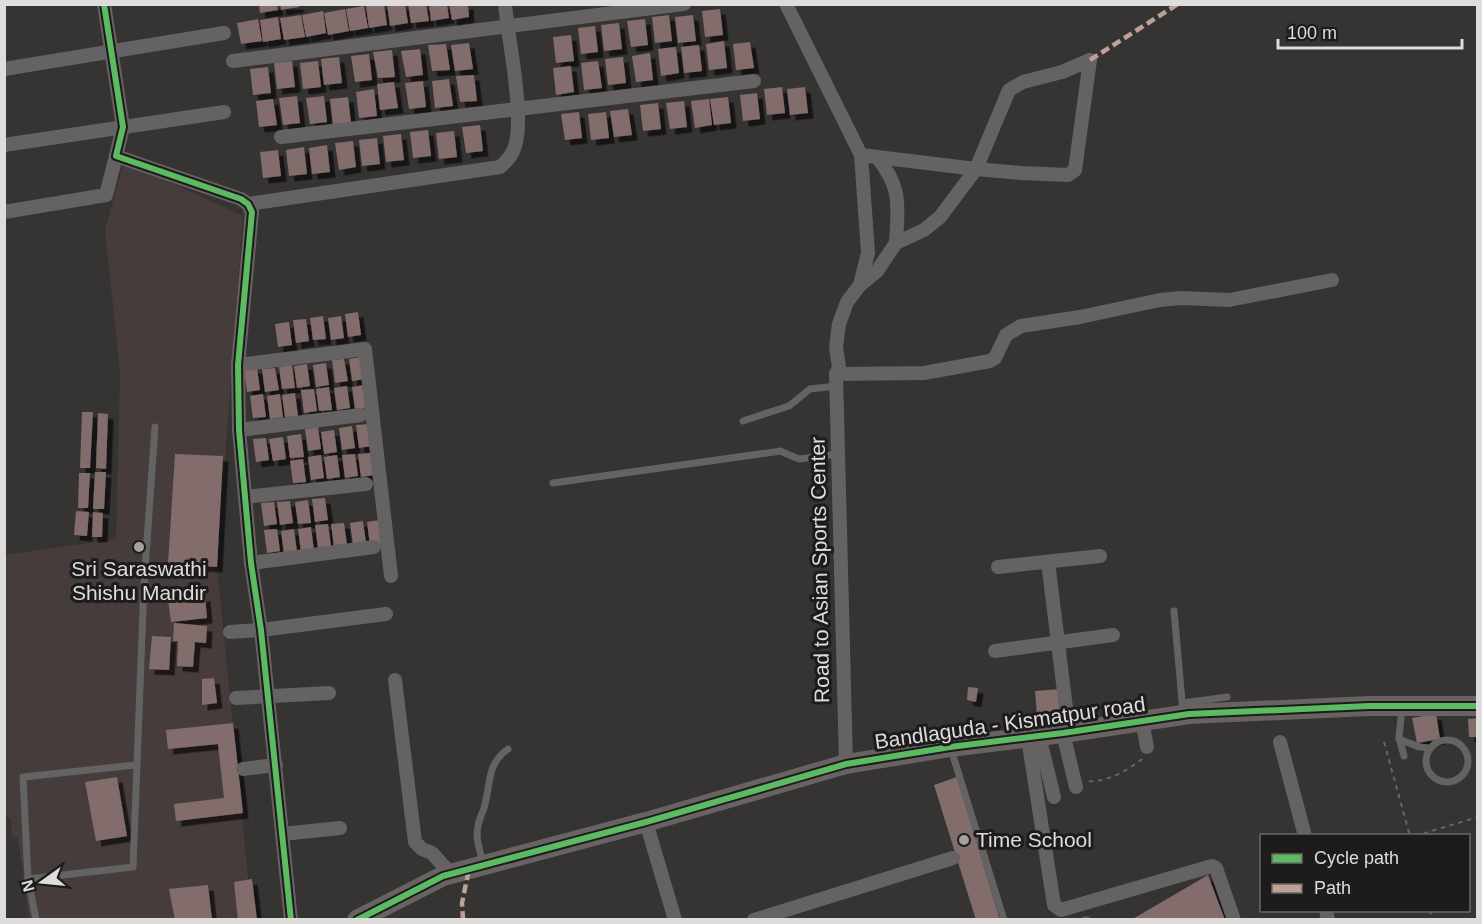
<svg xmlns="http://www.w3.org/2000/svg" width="1482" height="924" font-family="Helvetica,sans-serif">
<defs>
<filter id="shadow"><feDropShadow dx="5.5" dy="5.5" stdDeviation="0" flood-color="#0009"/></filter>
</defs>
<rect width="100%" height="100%" fill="#363333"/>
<polygon fill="#463c3b" points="124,161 243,216 217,567 252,919 29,919 18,837 12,837 11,818 5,817 4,555 116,539 120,373 105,230"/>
<g fill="#826d6c" filter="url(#shadow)">
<polygon points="259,4 277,4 278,10 260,13"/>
<polygon points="280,4 298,4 299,7 281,10"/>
<polygon points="384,4 387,25 369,28 366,6"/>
<polygon points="387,4 405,4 408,23 390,26"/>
<polygon points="408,4 426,4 429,21 411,23"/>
<polygon points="429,4 447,4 449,18 431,21"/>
<polygon points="449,4 468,4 469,17 452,20"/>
<polygon points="364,6 368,28 350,31 346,9"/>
<polygon points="345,9 349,31 328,35 324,13"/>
<polygon points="720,9 723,35 705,37 702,11"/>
<polygon points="323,11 326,33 306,37 302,15"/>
<polygon points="301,15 305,37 284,40 280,18"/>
<polygon points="669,15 672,41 655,43 652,17"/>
<polygon points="693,15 696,41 678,43 675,17"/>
<polygon points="278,17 281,39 263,42 260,20"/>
<polygon points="258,19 262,41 241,44 237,23"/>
<polygon points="645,19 648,45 631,47 627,21"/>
<polygon points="619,23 622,49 604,51 601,25"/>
<polygon points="595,26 598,52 581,54 578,28"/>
<polygon points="571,35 574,61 556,63 553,37"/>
<polygon points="724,41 727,68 709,70 706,44"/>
<polygon points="750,42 754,68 736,70 733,44"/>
<polygon points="469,43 473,69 455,71 451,45"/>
<polygon points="446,44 450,70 432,71 428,45"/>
<polygon points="699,45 702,71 684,73 681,47"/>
<polygon points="676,47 679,73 661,76 658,49"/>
<polygon points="420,49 423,75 406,77 401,51"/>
<polygon points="392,50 395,77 378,78 373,52"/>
<polygon points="650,53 653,80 636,82 632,56"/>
<polygon points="369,54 372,80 355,82 351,56"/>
<polygon points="339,57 342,83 324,85 321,59"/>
<polygon points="623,57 626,83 608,85 605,59"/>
<polygon points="292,61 295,87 277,89 274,63"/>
<polygon points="318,61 321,87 303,89 300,63"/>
<polygon points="598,61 602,88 584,90 581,63"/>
<polygon points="571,66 574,92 556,95 553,68"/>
<polygon points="268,67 271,93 253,95 250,69"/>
<polygon points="474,75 477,101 460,102 456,76"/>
<polygon points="449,79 453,106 435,108 432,81"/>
<polygon points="423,81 426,107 409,109 405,83"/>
<polygon points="394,82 398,108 380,110 377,84"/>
<polygon points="782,87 785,113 767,115 764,89"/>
<polygon points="805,87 808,113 790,115 787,89"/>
<polygon points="374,89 377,116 359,118 356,92"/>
<polygon points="757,93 760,119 743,121 740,95"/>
<polygon points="297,96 300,123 283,125 279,98"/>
<polygon points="324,96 327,122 310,124 306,98"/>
<polygon points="348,97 351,123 333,125 330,99"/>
<polygon points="728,97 731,123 714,125 710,99"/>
<polygon points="273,99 277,125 259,127 256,101"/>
<polygon points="709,99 712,125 695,128 691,101"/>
<polygon points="684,101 687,127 670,129 666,103"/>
<polygon points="658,103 661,129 643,131 640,105"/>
<polygon points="628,109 632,135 614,137 610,111"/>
<polygon points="579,112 582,138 565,140 561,114"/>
<polygon points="606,112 609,138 591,140 588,114"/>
<polygon points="480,125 483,151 466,153 462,127"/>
<polygon points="428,130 431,156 413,158 410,132"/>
<polygon points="454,131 457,157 439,159 436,133"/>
<polygon points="401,134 404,160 386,162 383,136"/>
<polygon points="377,138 380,164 362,166 359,140"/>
<polygon points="353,141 356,167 339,170 335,143"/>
<polygon points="327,145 330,172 312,174 309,148"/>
<polygon points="304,147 307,174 289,176 286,150"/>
<polygon points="278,150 281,176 263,178 260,152"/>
<polygon points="358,312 361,335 348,337 345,314"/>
<polygon points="323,316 326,339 313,340 310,318"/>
<polygon points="341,316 344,338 331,340 328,318"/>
<polygon points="306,319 309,341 296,343 293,320"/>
<polygon points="289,322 292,345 278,347 275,324"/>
<polygon points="362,357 365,379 352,381 349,359"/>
<polygon points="344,359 348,381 335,383 332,360"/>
<polygon points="326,363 329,385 316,387 313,365"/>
<polygon points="307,364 310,386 297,388 294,366"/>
<polygon points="292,365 295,388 282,389 279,367"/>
<polygon points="257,368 260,390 247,392 244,369"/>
<polygon points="275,368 279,390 265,392 262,369"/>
<polygon points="365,385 368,408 355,409 352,387"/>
<polygon points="347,386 350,408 337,410 334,388"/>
<polygon points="329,387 332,410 319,411 316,389"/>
<polygon points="314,389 317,411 304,413 301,390"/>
<polygon points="295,393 298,416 285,417 282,395"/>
<polygon points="263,394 266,417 253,418 250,396"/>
<polygon points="280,394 283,417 270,419 267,396"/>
<polygon points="82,412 93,412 90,468 80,468"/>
<polygon points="98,413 108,414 106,469 96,468"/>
<polygon points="369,424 372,446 359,448 356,425"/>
<polygon points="352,426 355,448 342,450 339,428"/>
<polygon points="318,427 321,449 308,451 305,429"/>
<polygon points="334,430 337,452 324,454 321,432"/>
<polygon points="301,434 304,457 290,458 287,436"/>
<polygon points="283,437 286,459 273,461 269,439"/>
<polygon points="266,438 269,460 256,462 253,439"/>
<polygon points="371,453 374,475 361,477 358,454"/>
<polygon points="175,454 223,456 217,567 168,564"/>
<polygon points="355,454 358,476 345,478 342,455"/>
<polygon points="321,455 324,478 311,480 308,457"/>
<polygon points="337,455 340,477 327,479 324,457"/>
<polygon points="303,459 306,482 293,483 290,461"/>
<polygon points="95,472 106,472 104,509 93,509"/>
<polygon points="79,473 90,473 88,508 78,508"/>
<polygon points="325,498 328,520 315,522 312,499"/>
<polygon points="308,500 311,523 298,524 295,502"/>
<polygon points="290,501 293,523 280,525 277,502"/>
<polygon points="274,502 277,524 264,526 261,503"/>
<polygon points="76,511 89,512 87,536 74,535"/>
<polygon points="93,512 103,513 102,537 92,537"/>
<polygon points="380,520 383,543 370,545 367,522"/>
<polygon points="363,521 366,543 353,545 350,523"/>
<polygon points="344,523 347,545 334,547 331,524"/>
<polygon points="328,524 331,546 318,548 315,525"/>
<polygon points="311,527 314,550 301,552 298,529"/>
<polygon points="277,529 280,551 267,553 264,530"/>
<polygon points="294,529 297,552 284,554 281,531"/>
<polygon points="205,596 207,618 171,622 168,599"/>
<polygon points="174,623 207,626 206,643 195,642 193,667 177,666 178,641 173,641"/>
<polygon points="152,636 171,637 169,670 149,669"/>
<polygon points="214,678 217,703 202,705 202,679"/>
<polygon points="968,687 978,688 976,702 967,700"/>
<polygon points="1060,689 1062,712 1037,715 1035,691"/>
<polygon points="1436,714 1440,739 1417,743 1412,718"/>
<polygon points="1478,718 1478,737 1469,737 1468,719"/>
<polygon points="233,723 243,813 176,821 174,804 224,798 218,744 168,749 166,730"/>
<polygon points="117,777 127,836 96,841 85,782"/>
<polygon points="957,777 1000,920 976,920 934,785"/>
<polygon points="1208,875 1225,920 1131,920"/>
<polygon points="252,879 257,920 238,920 234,882"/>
<polygon points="208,885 212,920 175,920 169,889"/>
</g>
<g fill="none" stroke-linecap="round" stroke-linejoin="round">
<g stroke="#676565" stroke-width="2" stroke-dasharray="4.5 4.5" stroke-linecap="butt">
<polyline points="1384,742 1410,836"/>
<path d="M 1089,781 C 1105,783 1131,769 1143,758"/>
<polyline points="1415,836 1478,817"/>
<polyline points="1430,910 1432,920"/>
</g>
<g stroke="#646262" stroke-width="7">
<polyline points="743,421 789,406 810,389 836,386"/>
<polyline points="553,483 774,452 780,451 799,459 838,454"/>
<polyline points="1174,611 1183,712"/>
<polyline points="1183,703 1227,697"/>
<polyline points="1402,708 1399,737 1404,756"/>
<polyline points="1399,739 1419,747 1430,748"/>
<circle cx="1447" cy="761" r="21"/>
<polyline points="951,749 1004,920"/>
<path d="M 483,863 C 480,851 475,838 478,826 C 479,818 484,811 485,804 C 491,781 487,764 508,749"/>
<polyline points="28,879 133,867 144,584 155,427"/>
<polyline points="36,920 28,879 23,777 135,765"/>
<polyline points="1085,920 1087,920"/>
</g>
<g stroke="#646262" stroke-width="14">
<polyline points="104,4 123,127 116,156 241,199 248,204 252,212 238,365 239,430 251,563 261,630 291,920"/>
<polyline points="786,4 861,155"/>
<polyline points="233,61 684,4"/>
<polyline points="4,69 224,33"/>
<polyline points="281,137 754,81"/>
<polyline points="4,145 224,112"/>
<path d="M 877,157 C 902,188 898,205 896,243"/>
<path d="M 248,204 L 500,167 C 506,162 511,157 514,149 C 526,120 508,39 505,4"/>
<polyline points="4,212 106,195 116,156"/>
<polyline points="860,285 877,271 896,243 924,230 940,217 976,169 1021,173 1068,175 1075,170 1090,60"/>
<polyline points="238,365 365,349 391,576"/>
<polyline points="836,374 924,373 990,361 995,358 1006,335 1021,326 1080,317 1160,300 1181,298 1229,300 1332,280"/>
<polyline points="239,430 361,415"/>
<polyline points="245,497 366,484"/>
<polyline points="1048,562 1069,732"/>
<polyline points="251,563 374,547"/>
<polyline points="998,567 1100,556"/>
<polyline points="230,632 261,630 386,614"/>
<polyline points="995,651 1113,635"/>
<polyline points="395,680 415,842 422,849 432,853 451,874"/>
<polyline points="236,698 329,693"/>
<polyline points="1142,721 1147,747"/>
<polyline points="1063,733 1076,787"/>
<polyline points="1039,736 1054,797"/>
<polyline points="1028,738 1054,905 1061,910 1212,866 1216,868 1234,920"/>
<polyline points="1280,742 1305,836"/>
<polyline points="846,764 836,374 839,367 836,347 839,324 847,302 860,285 868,253 861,155 976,169 1009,90 1023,82 1062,72 1090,60"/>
<polyline points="243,769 276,765"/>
<polyline points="646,822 675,920"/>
<polyline points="282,834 340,828"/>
<polyline points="1326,910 1328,920"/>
<polyline points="754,920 953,858"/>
</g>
<polyline stroke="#686262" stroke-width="20" points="357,920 443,876 646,822 846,764 950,747 1063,733 1189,714 1369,706 1478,706"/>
<g stroke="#bda197" stroke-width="4.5" stroke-dasharray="9 4.5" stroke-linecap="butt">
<polyline points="1090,60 1178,4"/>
<polyline points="463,920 462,903 469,869"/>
</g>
<defs>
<g id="cycleway">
<polyline points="104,4 123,127 116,156 241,199 248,204 252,212 238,365 239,430 251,563 261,630 291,920"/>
<polyline points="357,920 443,876 646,822 846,764 950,747 1063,733 1189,714 1369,706 1478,706"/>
</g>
</defs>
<use href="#cycleway" stroke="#1d1b1b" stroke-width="10"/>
<use href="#cycleway" stroke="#5cba63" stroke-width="6"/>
</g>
<g fill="#a4a1a1" stroke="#1d1b1b" stroke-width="2">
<circle cx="139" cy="547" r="6"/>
<circle cx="964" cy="840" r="6"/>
</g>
<g text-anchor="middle" stroke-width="6" stroke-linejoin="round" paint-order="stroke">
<g font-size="21" fill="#dfdcdc" stroke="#1d1b1b">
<text x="139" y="576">Sri Saraswathi<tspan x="139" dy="24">Shishu Mandir</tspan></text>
<text x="976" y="847" text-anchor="start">Time School</text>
</g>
<g font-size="21" fill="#dfdcdc" stroke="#1d1b1b">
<text transform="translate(820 570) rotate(-91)" y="7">Road to Asian Sports Center</text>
<text transform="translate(1010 723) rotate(-8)" y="7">Bandlaguda - Kismatpur road</text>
</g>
</g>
<rect width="1482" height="924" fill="none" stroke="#dfdcdc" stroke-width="12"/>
<rect x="1260" y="834" width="210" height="78" fill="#1d1b1b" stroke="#6b6868" stroke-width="1.5"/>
<rect x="1272" y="854" width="30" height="9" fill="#5cba63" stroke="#6b6868" stroke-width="1.5"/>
<text x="1314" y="864" font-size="18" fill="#dfdcdc">Cycle path</text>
<rect x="1272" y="884" width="30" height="9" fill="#bda197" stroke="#6b6868" stroke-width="1.5"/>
<text x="1314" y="894" font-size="18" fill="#dfdcdc">Path</text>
<g transform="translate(42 882) rotate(255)" stroke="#1d1b1b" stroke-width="4.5" paint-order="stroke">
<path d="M0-4.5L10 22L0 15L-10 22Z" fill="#dfdcdc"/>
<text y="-9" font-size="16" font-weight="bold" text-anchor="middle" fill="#dfdcdc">N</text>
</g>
<path d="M1278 39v9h184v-9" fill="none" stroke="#dfdcdc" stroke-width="3"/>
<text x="1287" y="39" font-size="18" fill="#dfdcdc" stroke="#1d1b1b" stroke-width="4.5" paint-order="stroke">100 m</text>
</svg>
